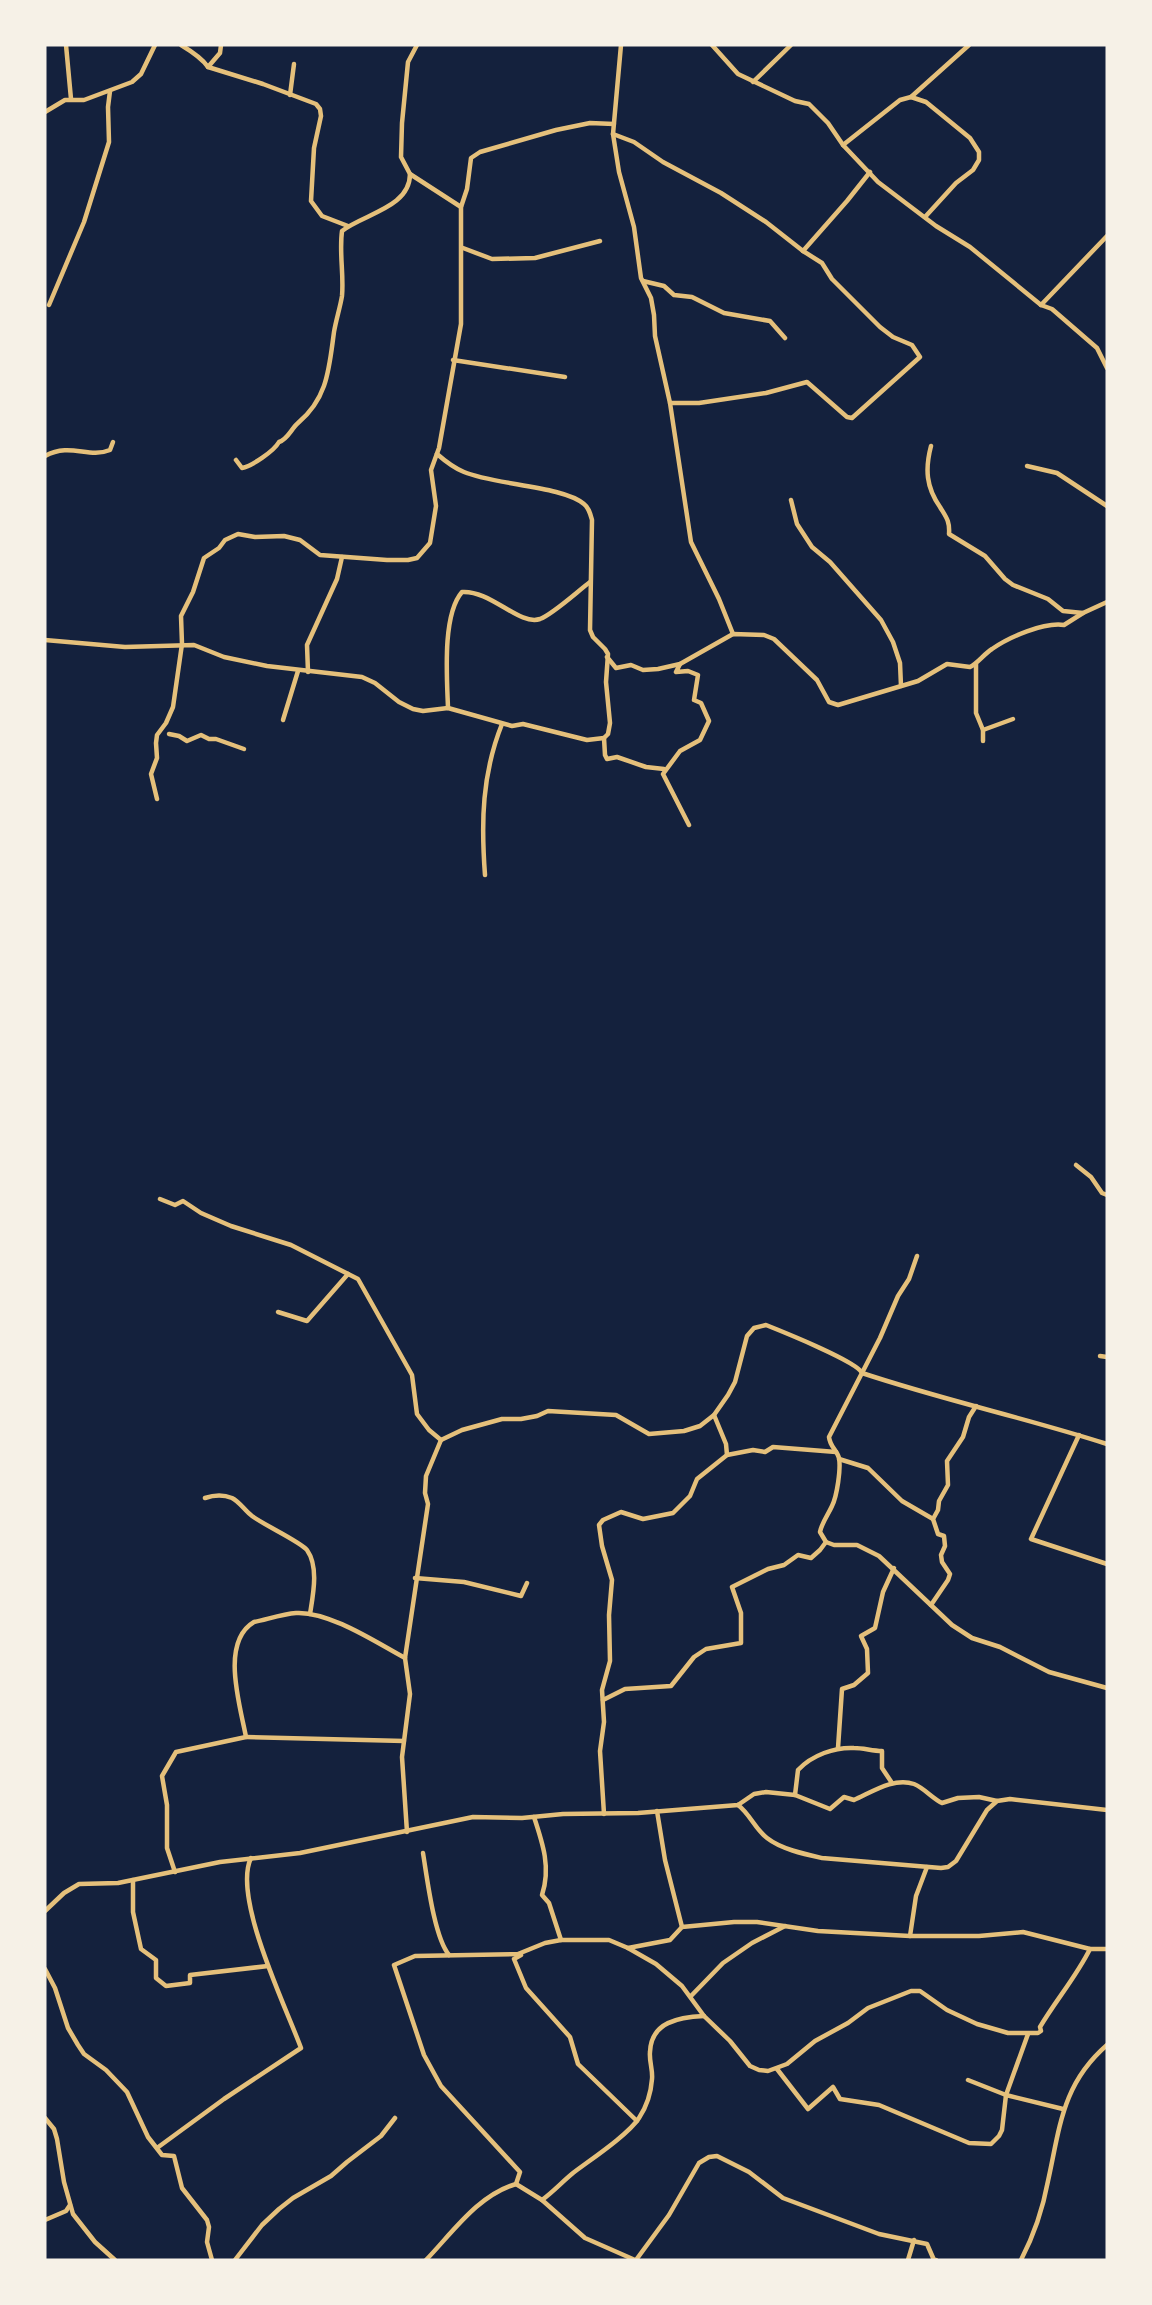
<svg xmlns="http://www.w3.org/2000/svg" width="1152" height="2305" font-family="Raleway,sans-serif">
<rect width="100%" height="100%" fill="#14213d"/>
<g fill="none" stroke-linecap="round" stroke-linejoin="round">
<g stroke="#e5c07b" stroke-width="4.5">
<polyline points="66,45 71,99"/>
<path d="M 181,45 C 191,51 202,58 208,67 L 220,53 L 221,45"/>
<polyline points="417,45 408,62 402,123 401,157 410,174 461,207"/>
<polyline points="621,45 613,134 619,172 634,227 641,278 651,298 654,315 655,336 670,403 691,542 719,599 733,634"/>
<polyline points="712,45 738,74 795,101 809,104 828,123 843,145 878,182 936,226 970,247 1041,305 1052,309 1097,348 1107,368"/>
<polyline points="208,67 263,84 316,104 320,109 321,116 314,148 311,201 322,216 348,226"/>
<polyline points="753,82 791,45"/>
<polyline points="290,95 294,64"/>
<polyline points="911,97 969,45"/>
<polyline points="45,112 65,100 84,100 132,82 141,74 155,45"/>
<polyline points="613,134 634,142 663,162 721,193 766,222 803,251 847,201 870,172"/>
<polyline points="843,145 900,100 911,97 926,102 970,138 979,152 979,160 973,170 956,183 925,217"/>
<polyline points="463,248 492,259 535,258 600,241"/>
<polyline points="643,281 664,286 674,295 692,297 724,313 770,321 785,338"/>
<polyline points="49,305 84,222 109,142 108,107 110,91"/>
<polyline points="1041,305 1107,236"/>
<polyline points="453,360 565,377"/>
<polyline points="670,403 699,403 766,393 807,382 847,417 852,418 920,357 912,345 893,337 880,327 832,279 822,263 803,251"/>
<path d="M 931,446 C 925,469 926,487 940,507 C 946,517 950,521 949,534 L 985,556 L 1005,579 L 1013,585 L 1048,599 L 1063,611 L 1083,613"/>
<path d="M 437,454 C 445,461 454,468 464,472 C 495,485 563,486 584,504 C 589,508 590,513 592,520 L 590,630 L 593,637 L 605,649 L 608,654 L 606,682 L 610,723 L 608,734 L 604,738 L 605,755 L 607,759 L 617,757 L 646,767 L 664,769"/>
<path d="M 45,456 C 71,442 88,459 110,450 L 113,442"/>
<path d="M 236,460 L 242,468 C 252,466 274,451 279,442 C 288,439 291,429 298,423 C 328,398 329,368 334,332 C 336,320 340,308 342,296 C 344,274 339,253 342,231 C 363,214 410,208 410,174"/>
<polyline points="1027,466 1057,473 1107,506"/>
<polyline points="791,500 797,524 812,547 830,562 881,620 893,642 900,663 901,686"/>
<polyline points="45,640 125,647 194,645 224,657 267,666 362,677 375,683 399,702 413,709 423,711 448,708 512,726 523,724 587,740 604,738"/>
<path d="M 607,657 L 616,668 L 631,665 L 643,670 L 658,669 L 680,664 L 733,634 L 764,635 L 774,639 L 817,680 L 829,702 L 838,705 L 918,681 L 947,664 L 970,667 C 978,663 984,654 992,649 C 1009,637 1044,622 1064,625 L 1083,613 L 1107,602"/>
<polyline points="680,664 676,672 688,671 698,675 694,700 701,703 709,721 700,740 680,751 663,774 689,825"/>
<polyline points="976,664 976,713 983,730 983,741"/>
<polyline points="308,672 307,645 337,579 342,557"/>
<path d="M 448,708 C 447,678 442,615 462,592 C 491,590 519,626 540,619 C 553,614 578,591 590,582"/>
<polyline points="283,720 298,671"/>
<polyline points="983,730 1013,719"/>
<polyline points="169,734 179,736 187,741 201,735 209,739 216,739 244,749"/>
<polyline points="157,799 151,774 157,758 156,743 157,735 166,723 173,707 182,644 181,616 193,592 204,558 219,548 225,540 238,534 255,537 284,536 300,540 320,555 387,560 408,560 417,558 430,543 436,506 431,470 439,448 461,324 461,207 467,189 471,158 480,152 556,130 590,123 614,124"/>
<path d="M 485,875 C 481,822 482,774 502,724"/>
<polyline points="1076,1165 1091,1177 1102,1193 1107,1195"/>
<polyline points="160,1199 175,1205 183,1201 201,1213 231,1226 291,1245 358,1279 412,1375 417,1414 429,1430 441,1440"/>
<path d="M 917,1256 L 909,1279 L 898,1296 L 880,1338 L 829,1437 C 830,1447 837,1450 839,1458 C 841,1469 837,1496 832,1506 C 828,1515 822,1522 820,1532 L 826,1542 L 834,1545 L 857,1545 L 879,1556 L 952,1625 L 972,1638 L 1000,1647 L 1049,1672 L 1107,1688"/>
<polyline points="278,1312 307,1321 348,1274"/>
<polyline points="1100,1356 1107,1357"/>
<polyline points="714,1415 726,1444 727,1455"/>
<polyline points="1079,1435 1031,1539 1107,1564"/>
<polyline points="839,1459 868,1468 902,1501 933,1519"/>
<path d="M 205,1498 C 214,1495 222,1494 232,1498 C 240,1502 245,1511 252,1516 C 264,1525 301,1542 307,1550 C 319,1567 313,1595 310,1614"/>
<polyline points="415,1578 464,1582 521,1596 527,1583"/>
<polyline points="931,1605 948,1580 950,1574 942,1562 941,1555 945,1546 944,1536 938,1534 933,1519 938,1510 939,1501 948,1485 947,1461 963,1437 969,1417 976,1406"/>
<polyline points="603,1700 625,1689 671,1686 694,1657 706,1649 741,1643 741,1613 732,1587 768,1569 784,1565 798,1555 811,1558 820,1550 826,1542"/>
<polyline points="246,1737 404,1741"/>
<polyline points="838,1748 842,1689 854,1685 868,1673 867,1649 861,1636 875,1628 883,1592 894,1568"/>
<path d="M 795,1795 L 798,1770 C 812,1755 835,1747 854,1748 C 864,1748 872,1751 882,1751 L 882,1768 L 892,1783"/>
<path d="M 738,1805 C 750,1814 755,1829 767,1838 C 781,1849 804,1854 822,1858 L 941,1868 L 948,1867 L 956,1861 L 987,1810 L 997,1801 L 1010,1799 L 1107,1810"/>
<polyline points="657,1811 665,1860 682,1927"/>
<polyline points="604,1814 600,1751 604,1722 602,1690 610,1661 609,1615 612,1580 602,1546 599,1525 603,1520 621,1512 643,1519 673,1513 690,1496 697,1479 727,1455 753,1450 765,1452 773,1447 836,1452"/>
<path d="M 534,1817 C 543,1844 551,1868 542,1895 L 549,1903 L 561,1940"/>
<path d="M 407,1832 L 402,1757 L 410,1694 L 405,1658 L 428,1504 L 425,1493 L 426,1476 L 441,1440 L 462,1430 L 502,1419 L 521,1419 L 537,1416 L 548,1411 L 616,1415 L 649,1434 L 684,1431 L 700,1426 L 714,1415 L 728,1395 L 735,1382 L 747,1336 L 754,1328 L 766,1325 C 781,1331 858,1362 862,1373 C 943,1400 1026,1418 1107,1444"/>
<path d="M 423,1853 C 427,1877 434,1937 449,1955"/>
<path d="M 175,1872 L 167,1848 L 167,1805 L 162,1776 L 176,1752 L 246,1737 C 240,1705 220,1642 254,1622 C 268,1619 283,1614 296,1613 C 329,1611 377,1643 405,1658"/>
<polyline points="133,1880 133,1912 141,1949 156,1960 156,1978 166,1986 190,1983 190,1975 268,1966"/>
<path d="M 45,1911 L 64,1893 L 79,1884 L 118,1883 L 220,1862 L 300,1853 L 473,1817 L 522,1818 L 563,1814 L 638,1813 L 738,1805 L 754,1794 L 766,1792 L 795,1795 L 830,1809 L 844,1797 L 854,1800 C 872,1792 894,1777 914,1784 C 924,1788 932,1798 942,1803 L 958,1798 L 979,1797 L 997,1801"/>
<polyline points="910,1936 916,1896 927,1867"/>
<path d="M 628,1948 L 656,1964 L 682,1986 L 704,2016 L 730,2041 L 750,2066 L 759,2070 L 768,2071 L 787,2064 L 815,2041 L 848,2023 L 868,2008 L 911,1991 L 920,1991 L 947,2010 L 977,2024 L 1008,2033 L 1038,2033 L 1041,2031 L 1040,2027 C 1056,2000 1076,1977 1090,1949"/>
<polyline points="521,1955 514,1959 526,1988 570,2037 578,2064 637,2121"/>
<polyline points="45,1969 55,1988 68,2028 78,2045 84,2054 106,2070 127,2092 148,2137 162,2155 174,2156 182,2188 207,2220 209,2227 207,2242 212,2260"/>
<polyline points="691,1996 723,1963 752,1943 785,1926"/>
<polyline points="777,2069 808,2109 833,2087 840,2099 879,2105 969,2143 991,2144 999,2136 1002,2130 1006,2095 1028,2034"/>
<polyline points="968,2080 1006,2095 1063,2109"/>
<polyline points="45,2118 54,2129 57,2139 64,2182 73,2214 95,2242 115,2260"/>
<path d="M 157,2148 L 224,2099 L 301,2048 C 286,2007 232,1897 251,1858"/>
<polyline points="516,2184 520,2172 441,2086 424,2055 394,1965 415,1956 518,1954 545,1943 561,1940 609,1940 628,1948 670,1940 682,1927 734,1922 757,1922 818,1931 910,1936 979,1936 1023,1932 1090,1949 1107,1949"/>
<polyline points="542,2200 585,2238 635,2260"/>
<polyline points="45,2220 66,2211 70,2205"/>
<polyline points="235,2260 262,2225 279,2209 293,2198 331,2176 347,2162 381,2136 395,2118"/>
<path d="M 426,2260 C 453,2232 478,2195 516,2184 L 542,2200 C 554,2191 562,2182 573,2173 C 590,2160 628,2135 639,2118 C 647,2106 651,2093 652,2079 C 653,2070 649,2061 650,2052 C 651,2022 679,2017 704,2016"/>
<polyline points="636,2260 669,2215 699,2163 709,2157 717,2156 749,2172 783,2198 879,2234 927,2244 934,2260 936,2260"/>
<polyline points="908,2260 914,2240"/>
<path d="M 1021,2260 C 1034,2235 1043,2208 1048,2181 C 1060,2127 1062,2084 1107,2045"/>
</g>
</g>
<rect width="1152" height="2305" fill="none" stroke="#f6f1e7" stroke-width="93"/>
</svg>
